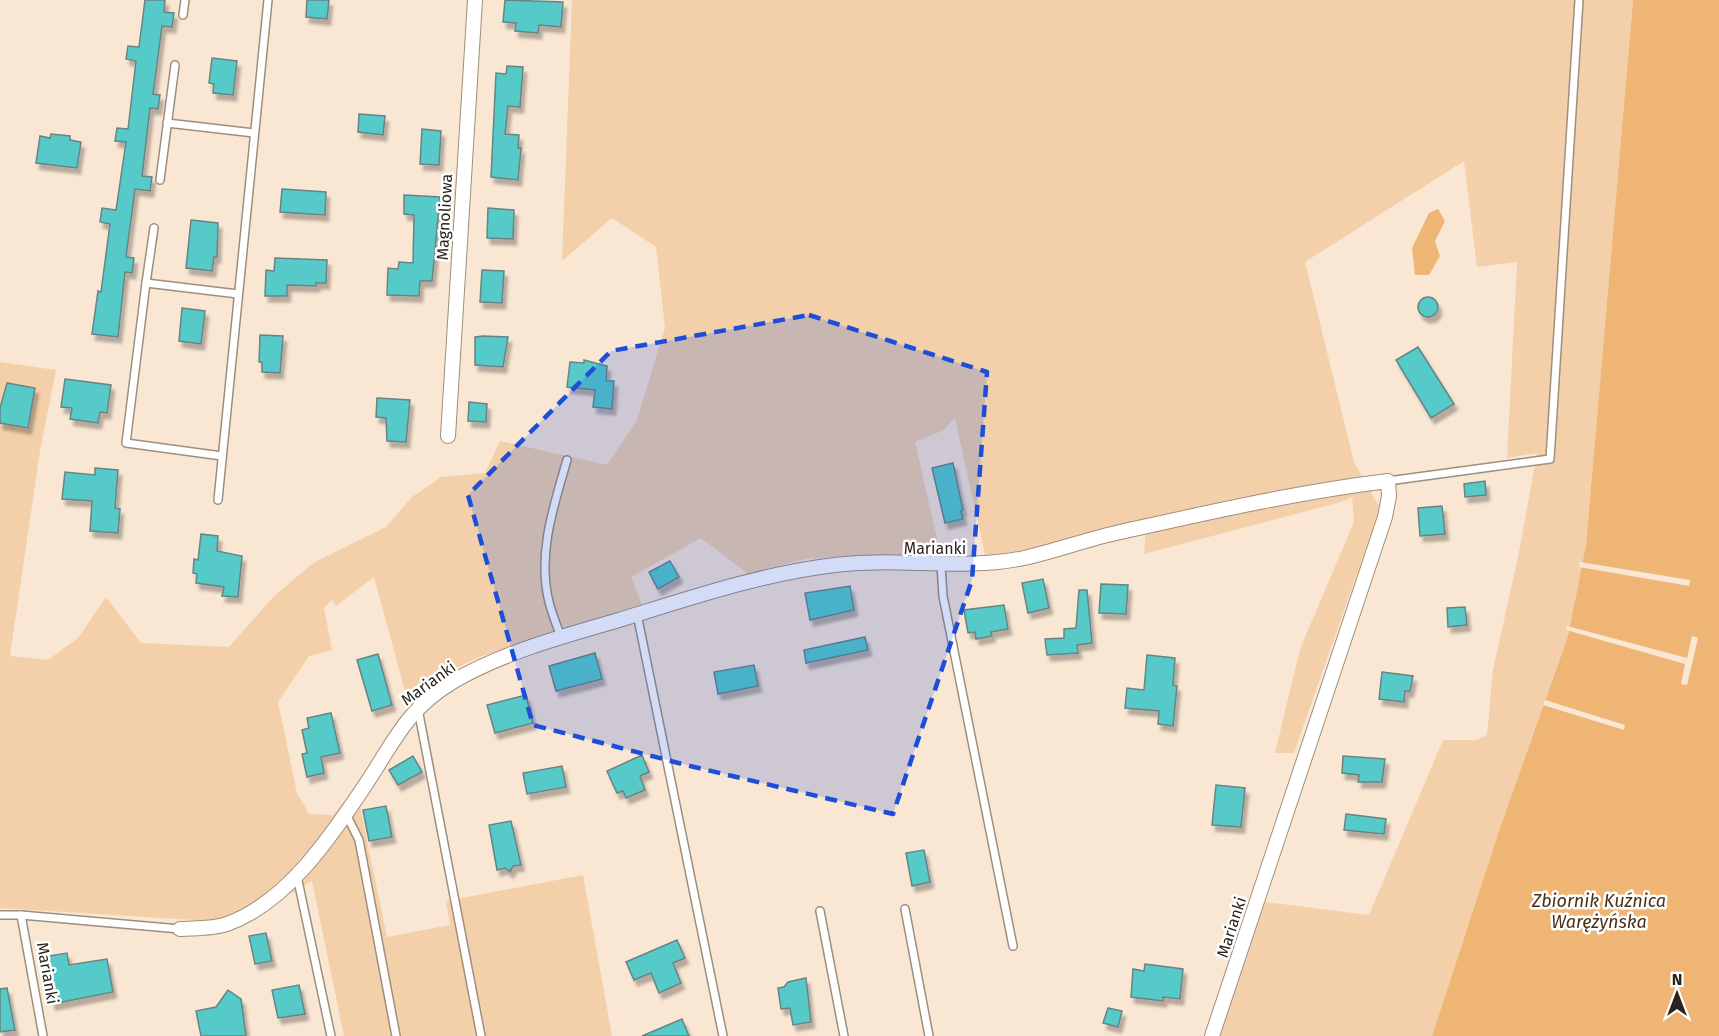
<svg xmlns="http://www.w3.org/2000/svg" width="1719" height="1036" font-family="'Fira Sans',sans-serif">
<defs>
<filter id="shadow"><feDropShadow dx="3.5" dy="6" stdDeviation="1.5" flood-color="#0004"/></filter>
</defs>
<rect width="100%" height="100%" fill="#f9e7d4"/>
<path fill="#f3d0aa" d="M 572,0 L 1633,0 L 1586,545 L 1568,636 L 1500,828 L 1432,1036 L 1207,1036 L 1224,974 L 1250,900 L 1369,915 L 1443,740 L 1477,740 L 1487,735 L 1493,670 L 1519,552 L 1537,453 L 1507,458 L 1517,262 L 1477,267 L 1464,161 L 1305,262 L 1354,462 L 1380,508 L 1294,753 L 1275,753 L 1300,649 L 1354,522 L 1352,497 L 1345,501 L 1144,554 L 1147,519 C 1092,527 1040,552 985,555 L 955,418 L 944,430 L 915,442 L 941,556 L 846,556 L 805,559 L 748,574 L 701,538 L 631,577 L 644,610 L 482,656 L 443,674 L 409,706 L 374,577 L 336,606 L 332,600 L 324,608 L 332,650 L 309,656 L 278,702 L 297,793 L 309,814 L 333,815 L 356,787 L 387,937 L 450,925 L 446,901 L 583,875 L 612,1036 L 344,1036 L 312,881 L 256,914 L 210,921 L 0,908 L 0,362 L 56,370 L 40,451 L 10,656 L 48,660 L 78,638 L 106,597 L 141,643 L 229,647 L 273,597 L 313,563 L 386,527 L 412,497 L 441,477 L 485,473 L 500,441 L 607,465 L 637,420 L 665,328 L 656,247 L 612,218 L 562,261 Z"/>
<g fill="#efb575">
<polygon points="1633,0 1719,0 1719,1036 1432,1036 1500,828 1568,636 1586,545"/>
<polygon points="1438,209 1445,221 1435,241 1440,256 1429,275 1415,275 1412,248 1429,213"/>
</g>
<g fill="#f9e7d4">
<polygon points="1580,562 1690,580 1689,586 1579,567"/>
<polygon points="1567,626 1687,658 1692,636 1698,638 1687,685 1681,684 1685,664 1566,630"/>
<polygon points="1545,700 1625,725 1624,730 1543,705"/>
</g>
<g fill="#55cac9" stroke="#678483" stroke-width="1.5" filter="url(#shadow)">
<polygon points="145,0 165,0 164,12 174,13 172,27 162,26 153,94 160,95 158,109 150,108 142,176 152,177 150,191 135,189 126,257 134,258 132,273 125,272 118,337 92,334 98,291 101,292 110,224 100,222 102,208 116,210 126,142 115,141 117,128 128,129 136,61 126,59 128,46 139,47"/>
<polygon points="307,0 329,0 327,19 306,17"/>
<polygon points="505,0 563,2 561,27 539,25 538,33 515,31 516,23 503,22"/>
<polygon points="212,58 237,61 233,95 213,93 214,84 209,83"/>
<polygon points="507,66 523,67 520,107 508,106 505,134 519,135 518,148 521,148 518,180 491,177 496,73 506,74"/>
<polygon points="359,114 385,116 383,135 358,132"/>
<polygon points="422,129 441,131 439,165 420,164"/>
<polygon points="51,134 70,136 70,140 81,142 77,168 36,163 40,136 50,138"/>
<polygon points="282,189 326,192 325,215 280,212"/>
<polygon points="404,195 440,197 432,281 420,281 419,296 387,295 388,268 398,269 399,262 413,263 414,215 404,214"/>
<polygon points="488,208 514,210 513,239 487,238"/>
<polygon points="191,220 218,223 217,257 214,257 212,271 186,268"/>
<polygon points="275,258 327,260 326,283 316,283 316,286 287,285 287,296 265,296 266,270 274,271"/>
<polygon points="482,270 504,271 502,303 480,302"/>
<circle cx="1428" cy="307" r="10"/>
<polygon points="182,308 205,311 201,344 179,341"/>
<polygon points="260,335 283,336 280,373 262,372 262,362 259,362"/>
<polygon points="483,336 508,337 503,367 475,365 475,337"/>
<polygon points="1418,347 1454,404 1431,418 1396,360"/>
<polygon points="584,360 607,366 606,381 614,381 612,409 593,407 595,390 567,387 570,362 584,363"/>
<polygon points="65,379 111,385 107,413 100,412 98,423 70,419 72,408 61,407"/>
<polygon points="7,383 35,388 28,428 0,423 0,408"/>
<polygon points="377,398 410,400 406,442 387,441 386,418 376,417"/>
<polygon points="469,402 487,404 486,422 468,421"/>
<polygon points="953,463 963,510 961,511 963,519 945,523 932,468"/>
<polygon points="95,468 118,470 115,508 120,509 118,533 90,531 92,501 62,499 65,472 95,475"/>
<polygon points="1485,481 1486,495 1465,497 1464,484"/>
<polygon points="1442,506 1445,534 1420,536 1418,508"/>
<polygon points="201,534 218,536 217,551 242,556 238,597 222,596 224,587 196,583 197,574 193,573 194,559 198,560"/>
<polygon points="670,561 679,577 658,589 649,572"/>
<polygon points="1043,579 1049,608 1028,613 1022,583"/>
<polygon points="1101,584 1128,585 1126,614 1099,613"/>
<polygon points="850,586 854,610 810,620 805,593"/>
<polygon points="1079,590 1087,590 1092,643 1077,645 1078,653 1047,655 1045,639 1064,638 1064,629 1076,628"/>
<polygon points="1004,605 1008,629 991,632 992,636 976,639 975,632 968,633 964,610"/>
<polygon points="1465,607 1467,625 1448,627 1447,608"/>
<polygon points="865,637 868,650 806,663 804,650"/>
<polygon points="595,653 602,679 556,691 549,666"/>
<polygon points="378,654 392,705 372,711 357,660"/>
<polygon points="1147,655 1175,658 1173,685 1177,686 1173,726 1158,724 1159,711 1125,708 1127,688 1144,690"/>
<polygon points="754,665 758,686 718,694 714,672"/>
<polygon points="1382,672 1413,676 1410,691 1405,691 1404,702 1379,699"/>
<polygon points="526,695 533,723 495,733 487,705"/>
<polygon points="331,713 340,753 321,757 324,773 307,777 302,754 307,753 302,730 309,728 307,718"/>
<polygon points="642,755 649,772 640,776 645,790 626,798 623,791 617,793 607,771"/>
<polygon points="413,756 422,772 398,785 389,770"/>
<polygon points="1343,756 1385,759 1382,782 1358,782 1359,775 1342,773"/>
<polygon points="562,766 566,787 527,794 523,773"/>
<polygon points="1216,785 1245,788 1241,827 1212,825"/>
<polygon points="386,806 392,837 369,841 363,810"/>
<polygon points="1346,814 1386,819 1384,834 1344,830"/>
<polygon points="511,821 521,865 513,866 510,872 505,868 497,870 489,825"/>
<polygon points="924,850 930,882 912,886 906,853"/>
<polygon points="266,933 272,961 255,964 249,936"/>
<polygon points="677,940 685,958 673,963 681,983 659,993 651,973 634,980 626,962"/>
<polygon points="67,953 69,965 107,959 113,992 52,1004 43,957"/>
<polygon points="1145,964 1183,969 1180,999 1163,997 1163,1001 1131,997 1133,969 1144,971"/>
<polygon points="806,978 811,1022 793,1025 790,1008 781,1009 778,988 784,987 788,982"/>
<polygon points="299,985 305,1014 278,1018 272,990"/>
<polygon points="7,988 15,1030 0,1032 0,989"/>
<polygon points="228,990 241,999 246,1036 201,1036 196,1011 216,1007"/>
<polygon points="1108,1008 1122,1011 1118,1027 1103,1023"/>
<polygon points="682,1019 689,1036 642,1036"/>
</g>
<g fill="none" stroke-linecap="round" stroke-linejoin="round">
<defs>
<g id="lane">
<polyline points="183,15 185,0"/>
<polyline points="167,123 254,133"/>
<polyline points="160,180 175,65"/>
<polyline points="146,283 154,228"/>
<polyline points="222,456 126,443 146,283 238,294"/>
<polyline points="1388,481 1550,459 1579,0"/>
<polyline points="218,500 268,0"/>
<polyline points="941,565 943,596 1013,946"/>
<polyline points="637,614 723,1036"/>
<path d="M 561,637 C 557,626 552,614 549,602 C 537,554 554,505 567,460"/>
<polyline points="418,709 481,1036"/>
<polyline points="346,814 359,840 396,1036"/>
<polyline points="297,876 331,1036"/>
<polyline points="905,909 929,1036"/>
<polyline points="820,911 844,1036"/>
<polyline points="0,915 21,915"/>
<polyline points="43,1036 21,915 180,929"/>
</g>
<g id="street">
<polyline points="448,436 475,0"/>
<path d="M 180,929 C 195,928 213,929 227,924 C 286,903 330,838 364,787 C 393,744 406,709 454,681 C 504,652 564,636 619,620 C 687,599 764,573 835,565 C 898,557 961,571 1024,558 C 1055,551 1085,540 1116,533 C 1206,513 1297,492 1388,481 L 1389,496 L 1385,517 L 1212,1036"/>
</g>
</defs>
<use href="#lane" stroke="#9f8e7d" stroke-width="10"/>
<use href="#street" stroke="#9f8e7d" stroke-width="16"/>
<use href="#lane" stroke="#fff" stroke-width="7"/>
<use href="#street" stroke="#fff" stroke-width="14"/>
</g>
<path fill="#1d4ed8" fill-opacity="0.2" stroke="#1d4ed8" stroke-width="4.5" stroke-dasharray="12 8" stroke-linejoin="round" d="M 809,315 L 987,372 L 972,580 L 893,814 L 690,766 L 533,725 L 468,495 L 611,351 Z"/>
<g text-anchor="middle" stroke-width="5" stroke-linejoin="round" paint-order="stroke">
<g font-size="16" fill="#2b241d" stroke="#fff">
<text transform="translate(444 217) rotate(-87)" y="6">Magnoliowa</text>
<text x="935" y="554">Marianki</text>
<text transform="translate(428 683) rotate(-36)" y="6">Marianki</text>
<text transform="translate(1231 927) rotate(-72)" y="6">Marianki</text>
<text transform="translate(48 973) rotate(80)" y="6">Marianki</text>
</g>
<g font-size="18" font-style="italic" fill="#493116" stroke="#fff">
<text x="1599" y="907">Zbiornik Kuźnica<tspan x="1599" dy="21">Warężyńska</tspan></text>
</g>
</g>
<g transform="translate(1677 994)" stroke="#ffffff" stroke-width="4.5" paint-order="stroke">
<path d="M0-4.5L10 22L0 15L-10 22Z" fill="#2b241d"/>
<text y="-9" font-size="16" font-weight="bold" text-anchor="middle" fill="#2b241d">N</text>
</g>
</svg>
